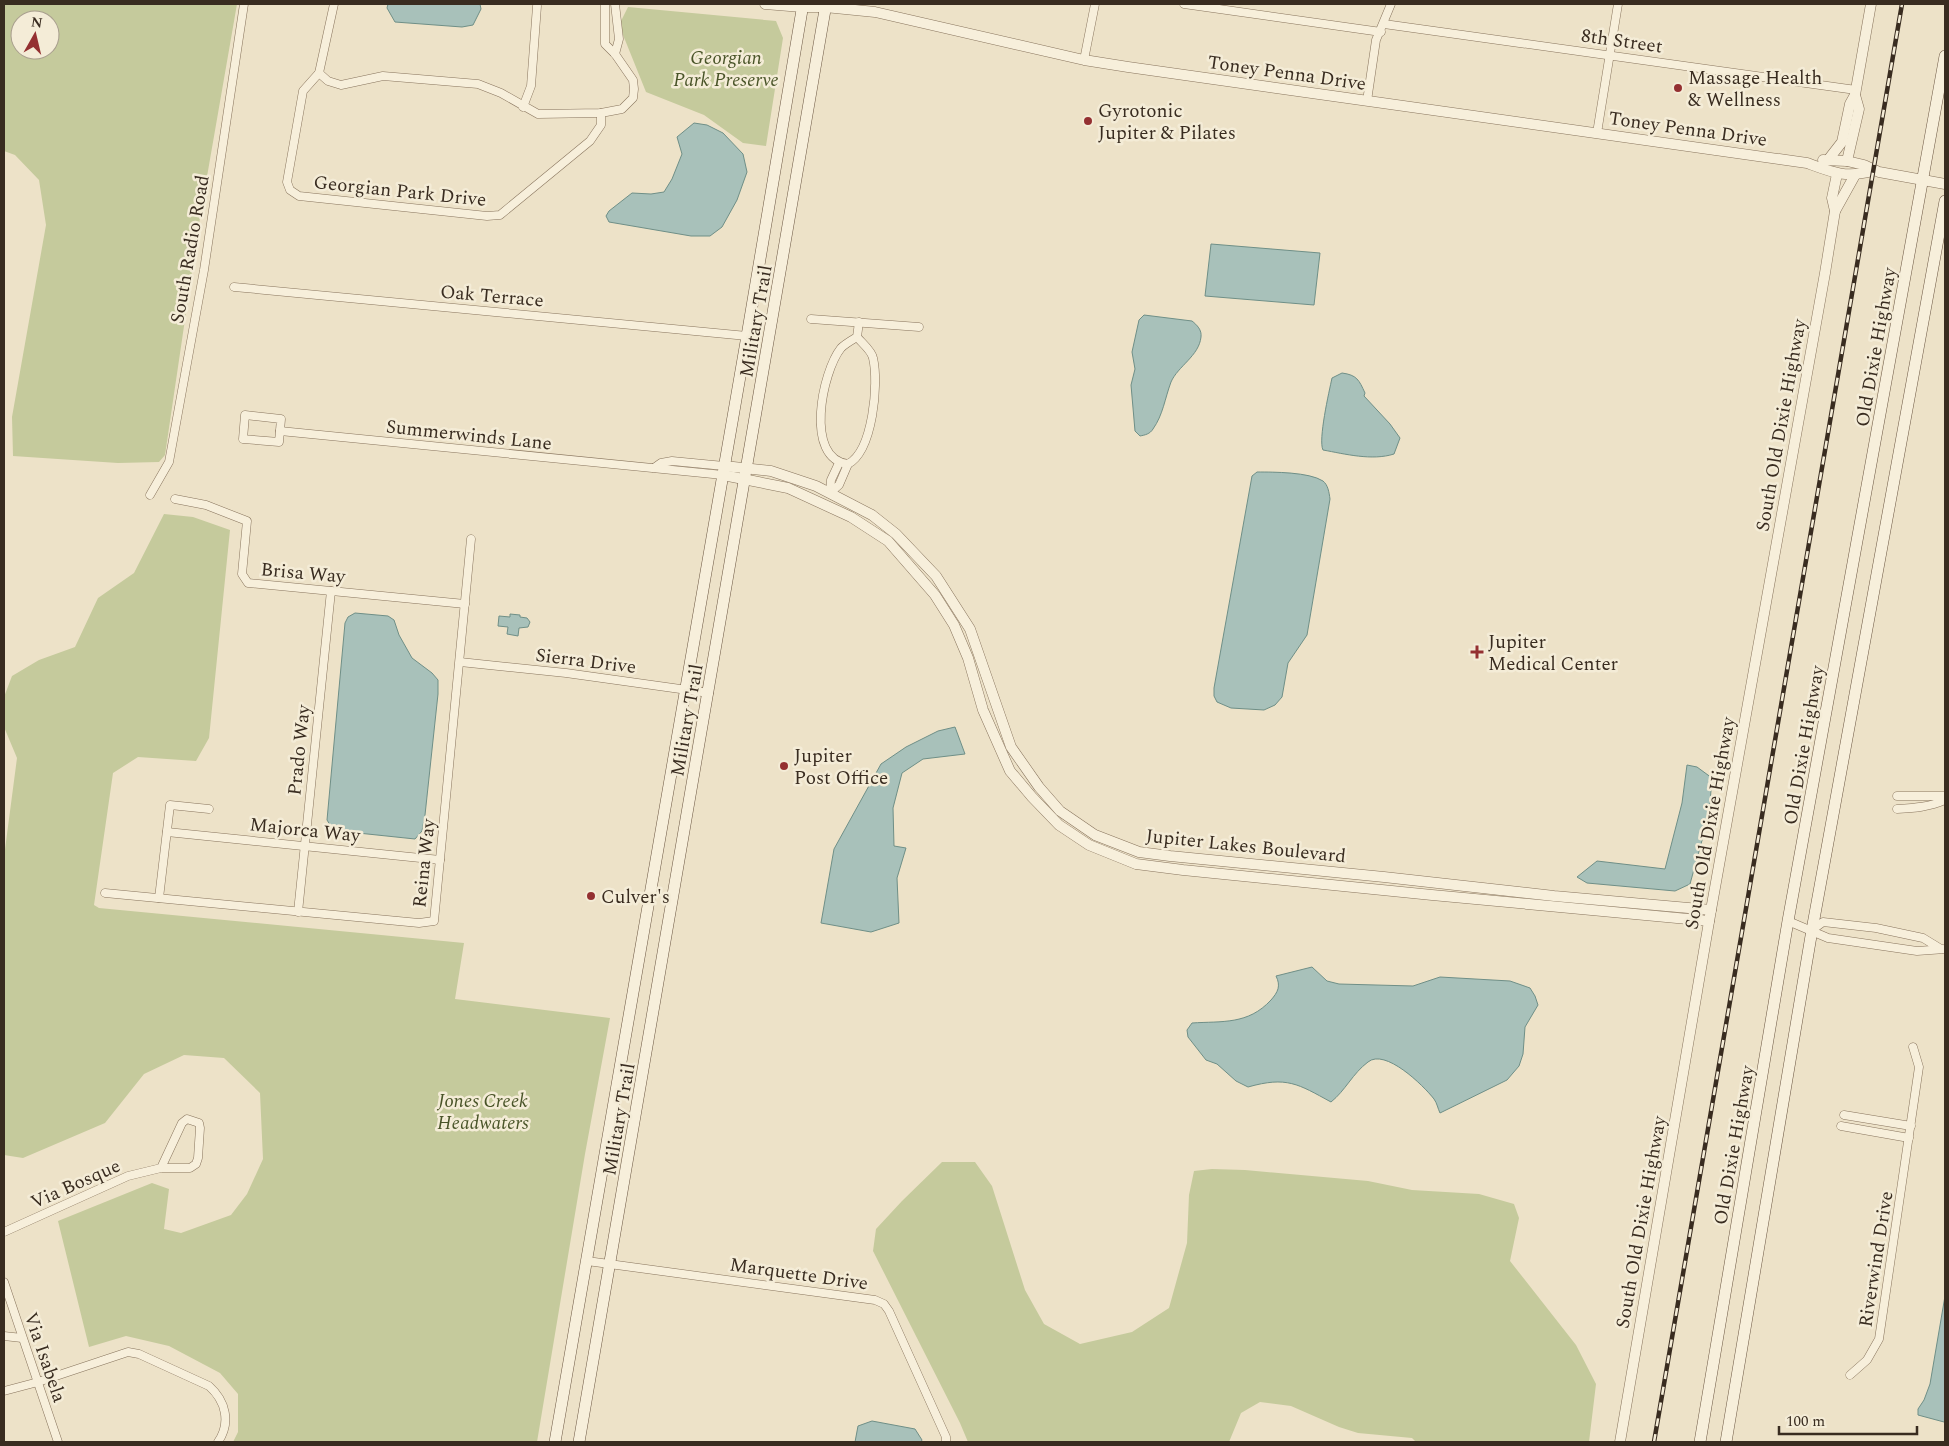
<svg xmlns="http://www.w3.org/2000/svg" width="1949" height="1446" font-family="Spectral,serif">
<rect width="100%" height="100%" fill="#ede2c8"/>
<g fill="#c5ca9c" fill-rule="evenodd">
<path d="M 4,4 L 237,4 L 201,211 L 165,455 L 159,462 L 118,463 L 13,456 L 12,417 L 46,225 L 39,180 L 15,155 L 4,151 ZM 20,20 L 50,20 L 50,50 L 20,50 Z"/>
<polygon points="628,7 776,21 783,38 766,146 743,143 704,115 646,92 619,25"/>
<polygon points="164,514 193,517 230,530 209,738 196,761 138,757 113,773 94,905 99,908 464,943 455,999 610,1018 585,1154 537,1442 233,1442 238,1432 238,1394 220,1373 169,1346 126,1336 89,1347 58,1221 152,1183 169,1189 164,1229 181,1233 231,1215 247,1194 263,1159 260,1093 224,1058 184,1055 144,1074 105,1123 23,1158 4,1155 4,857 17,758 4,727 4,697 12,676 39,660 75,647 98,598 134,573"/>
<polygon points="942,1162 975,1162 992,1186 1025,1290 1044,1324 1080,1344 1132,1332 1169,1308 1187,1243 1189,1195 1194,1171 1212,1169 1245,1170 1368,1181 1412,1190 1479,1194 1514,1204 1519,1218 1510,1261 1576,1345 1596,1384 1589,1442 1416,1442 1412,1438 1358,1433 1339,1427 1291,1406 1260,1402 1241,1413 1229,1442 968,1442 960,1423 873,1251 876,1229 902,1201"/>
</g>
<g fill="#a8c1ba" stroke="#6f8f87">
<polygon points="388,4 480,4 481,9 473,25 462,27 395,22 387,8"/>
<polygon points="694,123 707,125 723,133 743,154 747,172 737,200 722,227 710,236 691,236 609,222 606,216 609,211 632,193 651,194 664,192 672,179 682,154 677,137"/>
<polygon points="1211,244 1320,253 1314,305 1205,296"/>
<path d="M 1144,315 L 1192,321 C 1197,325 1202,330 1201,337 C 1199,356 1178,366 1171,382 C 1165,398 1163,415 1153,429 C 1150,434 1145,435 1140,436 L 1135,431 L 1131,385 L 1135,369 L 1132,352 L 1139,320 Z"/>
<path d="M 1342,373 C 1357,375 1359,380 1365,393 L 1364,396 L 1390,424 L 1400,438 L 1394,454 C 1372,461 1345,454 1323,450 C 1318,440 1329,392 1332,378 Z"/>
<path d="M 1257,472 C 1274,472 1309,472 1323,481 C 1328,485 1329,492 1330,499 L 1307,635 L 1288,663 L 1282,697 L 1275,705 L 1264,710 L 1231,708 L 1217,702 L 1214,696 L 1214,688 L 1252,476 Z"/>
<polygon points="355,613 388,616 394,620 399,635 412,658 432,673 438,680 438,694 425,815 422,831 415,839 339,831 332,828 327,820 345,623 348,617"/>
<polygon points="510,614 520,615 520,617 527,618 530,622 528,627 519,628 518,636 507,634 508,627 498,626 499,616 510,617"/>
<polygon points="955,727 965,754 923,759 902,773 893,808 894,846 906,848 897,878 899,923 871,932 821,923 834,849 881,764 906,747 938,731"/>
<polygon points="1687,765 1697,767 1712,778 1709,815 1690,884 1675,891 1587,883 1577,877 1597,861 1665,869 1682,803"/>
<path d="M 1312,967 L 1327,981 L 1339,984 L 1413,986 L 1440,977 L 1510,981 L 1530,988 L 1535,996 L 1538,1005 L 1525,1027 L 1523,1054 L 1519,1066 L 1507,1080 L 1440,1113 C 1438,1109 1437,1103 1434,1099 C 1423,1085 1385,1048 1368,1062 C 1353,1073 1345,1091 1331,1102 C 1298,1084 1287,1076 1248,1087 L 1236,1081 L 1217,1064 L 1206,1060 L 1188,1037 L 1187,1030 L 1192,1023 C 1222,1021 1248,1025 1271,1000 C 1278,992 1281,986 1276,976 Z"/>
<polygon points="1945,1296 1945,1422 1944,1422 1918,1415 1918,1409 1924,1400 1930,1384"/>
<polygon points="872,1421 915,1429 922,1440 921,1442 855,1442 858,1426"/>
</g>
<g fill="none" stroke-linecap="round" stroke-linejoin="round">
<defs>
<g id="minor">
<polyline points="334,4 319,73 303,91 287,182 290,190 299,196 487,216 500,215 590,141 601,125 601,113"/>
<polyline points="615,4 619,39 615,54"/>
<polyline points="1184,4 1381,32"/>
<polyline points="1384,24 1856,90"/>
<polyline points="1084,60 1095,4"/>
<polyline points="319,73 328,81 341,85 383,76 478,84 501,93 538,114 601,113 622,109 633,98 634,89 633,80 615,54 605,44 605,4"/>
<polyline points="1367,101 1376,40 1391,4"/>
<polyline points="523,107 531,86 537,6"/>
<polyline points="1597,133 1618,4"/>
<polyline points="234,287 747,336"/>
<polyline points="811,319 919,327"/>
<path d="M 857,337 C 862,343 872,351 873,358 C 879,383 873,451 848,464 C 804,459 822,372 841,348 C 845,344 852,340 857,337 L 859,322"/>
<polygon points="245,415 281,419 279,442 243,439"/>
<polyline points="280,431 723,475"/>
<polyline points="654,468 661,463 672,461 724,466"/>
<polyline points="830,493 839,485 848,464"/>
<polyline points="830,493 831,480 839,463"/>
<polyline points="150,495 169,462 204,270 244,4"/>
<polyline points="175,499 206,505 247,521 242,574 248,583 465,604"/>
<polyline points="460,662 566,673 709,693"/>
<polyline points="1897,796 1945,796"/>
<path d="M 1897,809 C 1914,808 1930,807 1945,800"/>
<polyline points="167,832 440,860"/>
<polyline points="105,893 419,923 434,921 471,539"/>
<polyline points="159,898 170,805 209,809"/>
<polyline points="298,912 331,591"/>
<polyline points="1788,921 1828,938 1917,951 1945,949"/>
<polyline points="1812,930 1823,922 1876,928 1923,938 1941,949"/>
<polyline points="1844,1115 1911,1126"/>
<polyline points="1841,1126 1909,1138"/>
<polyline points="4,1232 128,1176 161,1168 190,1168 196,1164 198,1158 200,1128 199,1123 187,1119 182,1123 161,1168"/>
<polyline points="587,1261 875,1300 884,1304 889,1311 946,1437 946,1442"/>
<polyline points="4,1282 58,1442"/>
<polyline points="4,1336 22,1338"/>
<polyline points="1850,1375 1867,1360 1879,1339 1919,1067 1913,1047"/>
<path d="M 4,1391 L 38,1382 L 128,1352 L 139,1354 L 209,1386 C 226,1401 231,1423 218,1442"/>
</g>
<g id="tertiary">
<path d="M 765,4 L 802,7 L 825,7 L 875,12 L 1084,60 L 1128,67 L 1807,163 C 1834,173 1845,178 1873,171"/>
<polyline points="1823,160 1847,161 1864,165 1879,172 1945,184"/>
<polyline points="1828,160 1842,142 1850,104 1855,95 1871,4"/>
<polyline points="1847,161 1859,109 1855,95"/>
<polyline points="1835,211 1855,175"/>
<polyline points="724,466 771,471 816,486 872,515 896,534 936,576 970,629 1011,747 1039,787 1060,811 1095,835 1139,852 1170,856 1384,877 1554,896 1711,910"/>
<polyline points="723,475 788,488 851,517 888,541 935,595 954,625 968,658 983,710 1010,771 1032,797 1059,825 1089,845 1136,864 1183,870 1432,895 1709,921"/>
<polyline points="1620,1442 1711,910 1825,273 1835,211 1832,198 1837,174"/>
</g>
<g id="secondary">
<polyline points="555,1442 747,336 803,4"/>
<polyline points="579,1442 826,4"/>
<polyline points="1700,1442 1788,921 1945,56"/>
<polyline points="1726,1442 1812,930 1945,201"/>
</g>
</defs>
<use href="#minor" stroke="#88745d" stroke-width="9"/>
<use href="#tertiary" stroke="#88745d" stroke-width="11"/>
<use href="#secondary" stroke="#6a5541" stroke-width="12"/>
<use href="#minor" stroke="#f7efdb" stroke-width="8"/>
<use href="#tertiary" stroke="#f7efdb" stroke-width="10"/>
<use href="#secondary" stroke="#f7efdb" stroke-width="11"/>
<defs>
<polyline id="rail" points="1654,1442 1902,4"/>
</defs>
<use href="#rail" stroke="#392c20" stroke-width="4.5"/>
<use href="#rail" stroke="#f4ecd7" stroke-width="2.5" stroke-dasharray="8" stroke-linecap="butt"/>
</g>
<g fill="#943031" stroke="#f4ecd7" stroke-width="2">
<circle cx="1678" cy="88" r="5"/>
<circle cx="1088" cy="121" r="5"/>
<path d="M1474.5 644.5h5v5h5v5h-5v5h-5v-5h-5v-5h5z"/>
<circle cx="784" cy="766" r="5"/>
<circle cx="591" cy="896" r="5"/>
</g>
<g text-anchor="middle" stroke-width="5" stroke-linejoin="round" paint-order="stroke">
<g font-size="19" fill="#392c20" stroke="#f4ecd7">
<text transform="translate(1622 40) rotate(8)" y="7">8th Street</text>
<text transform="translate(1287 72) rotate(8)" y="7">Toney Penna Drive</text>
<text transform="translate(1688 128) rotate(8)" y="7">Toney Penna Drive</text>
<text transform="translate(400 190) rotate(6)" y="7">Georgian Park Drive</text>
<text transform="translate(189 249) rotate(-80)" y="7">South Radio Road</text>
<text transform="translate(492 295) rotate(5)" y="7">Oak Terrace</text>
<text transform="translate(755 321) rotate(-80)" y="7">Military Trail</text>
<text transform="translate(1875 347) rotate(-80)" y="7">Old Dixie Highway</text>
<text transform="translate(1780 425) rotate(-80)" y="7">South Old Dixie Highway</text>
<text transform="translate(469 434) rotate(6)" y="7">Summerwinds Lane</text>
<text transform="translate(303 572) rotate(5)" y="7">Brisa Way</text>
<text transform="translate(586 660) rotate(7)" y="7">Sierra Drive</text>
<text transform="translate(686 720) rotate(-80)" y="7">Military Trail</text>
<text transform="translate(1803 745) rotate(-80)" y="7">Old Dixie Highway</text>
<text transform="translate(298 750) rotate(-84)" y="7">Prado Way</text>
<text transform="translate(1709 823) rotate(-80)" y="7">South Old Dixie Highway</text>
<text transform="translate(305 829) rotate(6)" y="7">Majorca Way</text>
<text transform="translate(1246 845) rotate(6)" y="7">Jupiter Lakes Boulevard</text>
<text transform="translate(423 863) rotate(-84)" y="7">Reina Way</text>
<text transform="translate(618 1119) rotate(-80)" y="7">Military Trail</text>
<text transform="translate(1733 1145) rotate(-80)" y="7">Old Dixie Highway</text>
<text transform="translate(75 1183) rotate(-24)" y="7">Via Bosque</text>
<text transform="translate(1640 1222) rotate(-80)" y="7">South Old Dixie Highway</text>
<text transform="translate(1875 1259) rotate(-81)" y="7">Riverwind Drive</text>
<text transform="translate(799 1273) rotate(8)" y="7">Marquette Drive</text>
<text transform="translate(46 1357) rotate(71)" y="7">Via Isabela</text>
</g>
<g font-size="19" font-style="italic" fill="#495428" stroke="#f4ecd7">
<text x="726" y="64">Georgian<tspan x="726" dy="22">Park Preserve</tspan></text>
<text x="483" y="1107">Jones Creek<tspan x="483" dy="22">Headwaters</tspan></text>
</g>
<g font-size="19" fill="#392c20" stroke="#f4ecd7" text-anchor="start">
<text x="1688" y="84">Massage Health<tspan x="1688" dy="22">&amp; Wellness</tspan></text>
<text x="1098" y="117">Gyrotonic<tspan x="1098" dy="22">Jupiter &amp; Pilates</tspan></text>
<text x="1488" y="648">Jupiter<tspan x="1488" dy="22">Medical Center</tspan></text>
<text x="794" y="762">Jupiter<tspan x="794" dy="22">Post Office</tspan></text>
<text x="601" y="903">Culver's</text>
</g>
</g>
<rect width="1949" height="1446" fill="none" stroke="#392c20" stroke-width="10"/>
<g transform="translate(35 35) rotate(8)"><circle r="24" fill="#f4ecd7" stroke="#a99f8e"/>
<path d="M0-4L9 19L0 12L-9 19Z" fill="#943031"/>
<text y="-8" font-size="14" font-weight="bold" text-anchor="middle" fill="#392c20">N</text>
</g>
<path d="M1779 1426v8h138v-8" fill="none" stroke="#392c20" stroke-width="2.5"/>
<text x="1786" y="1426" font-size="15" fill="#392c20" stroke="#f4ecd7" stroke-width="4" paint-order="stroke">100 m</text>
</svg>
